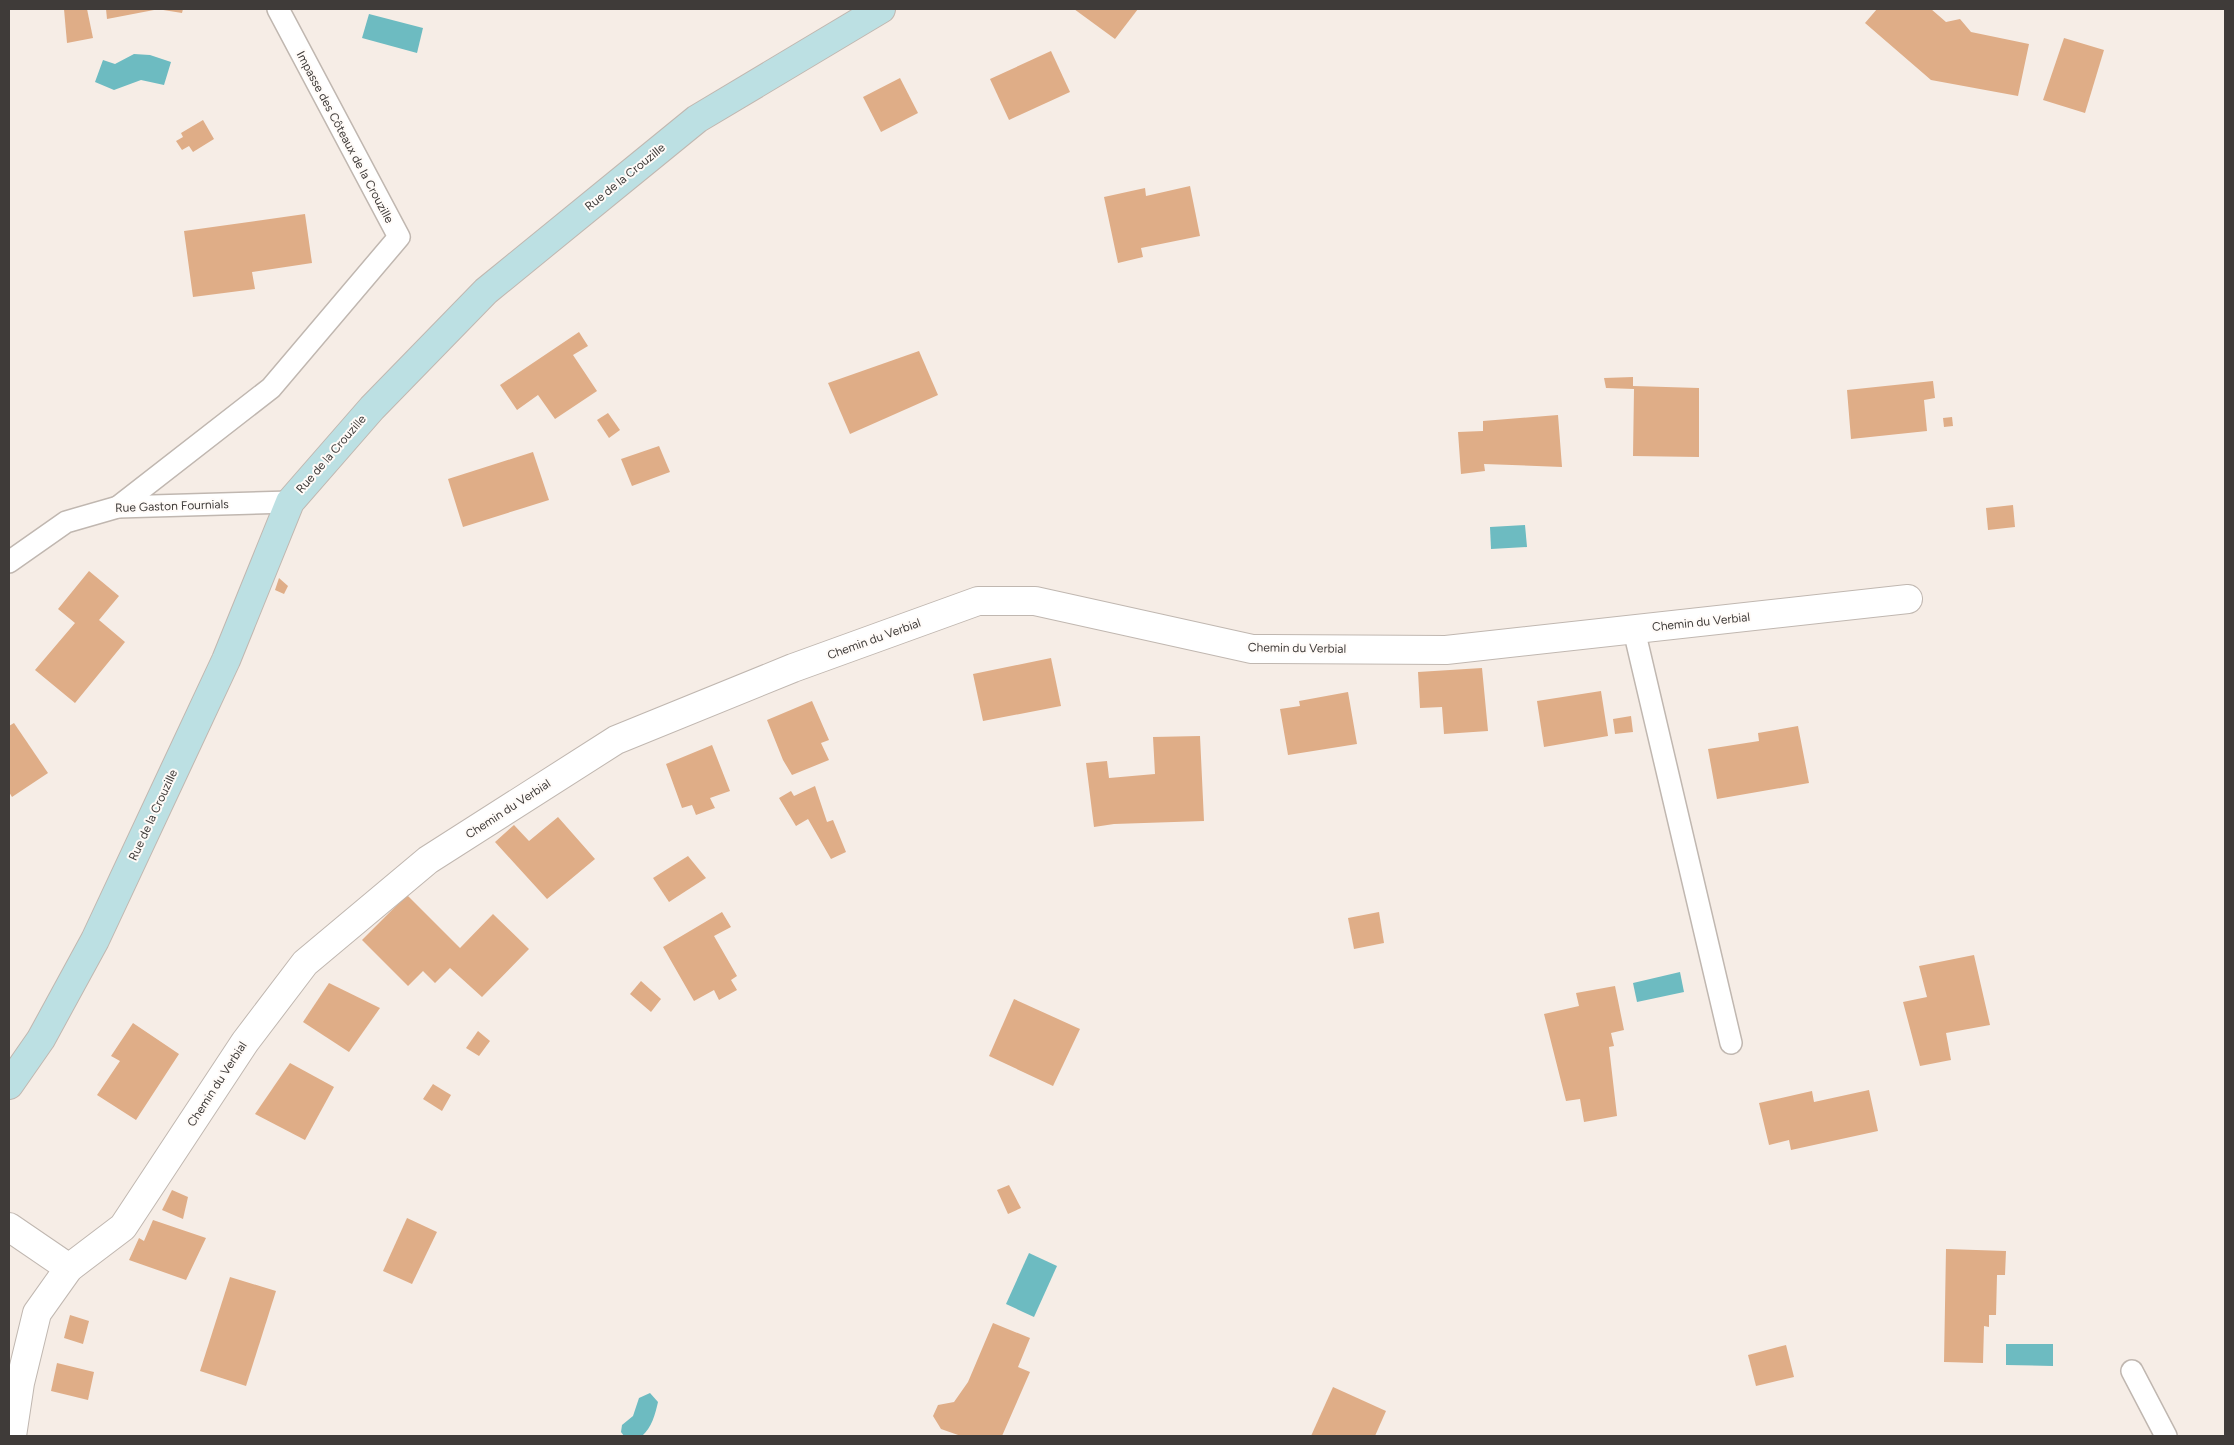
<svg xmlns="http://www.w3.org/2000/svg" width="2234" height="1445" font-family="Figtree,sans-serif">
<rect width="100%" height="100%" fill="#f6ede6"/>
<g fill="#6dbbc1">
<polygon points="369,14 423,28 417,53 362,38"/>
<polygon points="134,54 150,55 171,62 164,85 141,80 114,90 95,82 103,60 115,64"/>
<polygon points="1525,525 1527,547 1491,549 1490,527"/>
<polygon points="1680,972 1684,992 1637,1002 1633,983"/>
<polygon points="1029,1253 1057,1266 1034,1317 1006,1304"/>
<polygon points="2006,1344 2053,1344 2053,1366 2006,1365"/>
<path d="M 650,1393 L 658,1402 C 655,1415 652,1427 642,1436 L 624,1436 L 621,1432 L 622,1425 L 633,1416 L 639,1398 Z"/>
</g>
<g fill="#dfad87">
<polygon points="64,9 87,9 93,38 67,43"/>
<polygon points="106,9 154,9 154,10 107,19"/>
<polygon points="157,9 183,9 182,13"/>
<polygon points="1074,9 1138,9 1115,39"/>
<polygon points="1877,9 1931,9 1946,22 1960,19 1971,32 2029,44 2018,96 1931,80 1865,23"/>
<polygon points="2064,38 2104,50 2085,113 2043,100"/>
<polygon points="1051,51 1070,92 1009,120 990,79"/>
<polygon points="900,78 918,113 881,132 863,97"/>
<polygon points="203,120 214,139 193,152 189,146 182,150 176,141 183,137 181,133"/>
<polygon points="1190,186 1200,236 1141,248 1143,257 1118,263 1104,197 1145,188 1146,196"/>
<polygon points="305,214 312,263 252,272 255,289 193,297 184,231"/>
<polygon points="579,332 588,346 573,355 597,391 555,419 538,395 517,410 500,385"/>
<polygon points="919,351 938,395 850,434 828,383"/>
<polygon points="1633,377 1633,386 1699,388 1699,457 1633,456 1634,389 1606,388 1604,378"/>
<polygon points="1933,381 1935,398 1924,400 1927,431 1851,439 1847,390"/>
<polygon points="608,413 620,430 609,438 597,420"/>
<polygon points="1558,415 1562,467 1484,464 1485,471 1461,474 1458,432 1483,431 1483,421"/>
<polygon points="1952,417 1953,426 1944,427 1943,418"/>
<polygon points="659,446 670,472 632,486 621,459"/>
<polygon points="533,452 549,500 463,527 448,479"/>
<polygon points="2013,505 2015,527 1988,530 1986,508"/>
<polygon points="89,571 119,596 99,620 125,642 75,703 35,670 75,623 58,609"/>
<polygon points="279,578 288,586 284,594 275,590"/>
<polygon points="1051,658 1061,706 983,721 973,674"/>
<polygon points="1482,668 1488,731 1444,734 1442,707 1420,708 1418,672"/>
<polygon points="1601,691 1608,736 1544,747 1537,701"/>
<polygon points="1348,692 1357,744 1288,755 1280,709 1300,706 1299,701"/>
<polygon points="812,701 829,740 821,743 829,760 792,775 783,760 767,720"/>
<polygon points="1631,716 1633,732 1615,734 1613,719"/>
<polygon points="14,723 48,773 12,797 9,792 9,726"/>
<polygon points="1798,726 1809,783 1717,799 1708,749 1759,741 1758,733"/>
<polygon points="1200,736 1204,821 1114,824 1094,827 1086,763 1107,761 1109,778 1155,774 1153,737"/>
<polygon points="712,745 730,791 710,798 715,808 696,815 692,805 682,808 666,764"/>
<polygon points="815,786 827,822 833,820 846,852 831,859 808,819 796,826 779,798 791,791 794,796"/>
<polygon points="558,817 595,859 547,899 495,842 514,825 529,841"/>
<polygon points="688,856 706,878 669,902 653,878"/>
<polygon points="407,895 460,948 493,914 529,949 482,997 450,968 435,983 423,971 408,986 362,940"/>
<polygon points="722,912 731,927 714,936 737,976 731,980 737,990 719,1000 714,990 694,1001 663,947"/>
<polygon points="1379,912 1384,943 1354,949 1348,918"/>
<polygon points="1974,955 1990,1025 1946,1033 1951,1060 1920,1066 1903,1002 1927,997 1919,966"/>
<polygon points="641,981 661,999 651,1012 630,994"/>
<polygon points="329,983 380,1008 349,1052 303,1022"/>
<polygon points="1615,986 1624,1030 1611,1033 1614,1046 1609,1047 1617,1116 1584,1122 1580,1099 1566,1101 1544,1014 1579,1006 1576,993"/>
<polygon points="1014,999 1080,1029 1053,1086 989,1056"/>
<polygon points="133,1023 179,1054 136,1120 97,1095 120,1061 111,1056"/>
<polygon points="478,1031 490,1041 479,1056 466,1048"/>
<polygon points="290,1063 334,1087 305,1140 255,1114"/>
<polygon points="433,1084 451,1095 442,1111 423,1099"/>
<polygon points="1869,1090 1878,1131 1791,1150 1789,1140 1769,1145 1759,1103 1812,1091 1814,1102"/>
<polygon points="1009,1185 1021,1208 1008,1214 997,1190"/>
<polygon points="172,1190 188,1197 183,1219 162,1210"/>
<polygon points="407,1218 437,1232 412,1284 383,1271"/>
<polygon points="153,1220 206,1238 186,1280 129,1260 139,1238 144,1241"/>
<polygon points="1946,1249 2006,1251 2005,1275 1997,1275 1996,1315 1989,1315 1989,1327 1984,1326 1983,1363 1944,1362"/>
<polygon points="230,1277 276,1291 246,1386 200,1371"/>
<polygon points="70,1315 89,1321 83,1344 64,1338"/>
<polygon points="993,1323 1030,1338 1018,1367 1030,1372 1002,1436 961,1436 941,1429 933,1416 938,1405 954,1402 968,1382"/>
<polygon points="1786,1345 1794,1377 1756,1386 1748,1355"/>
<polygon points="57,1363 94,1372 88,1400 51,1391"/>
<polygon points="1333,1387 1386,1411 1375,1436 1311,1436"/>
</g>
<g fill="none" stroke-linecap="round" stroke-linejoin="round">
<defs>
<g id="lane">
<polyline points="118,507 271,388 399,237 278,9"/>
<polyline points="9,562 66,522 118,507 290,502"/>
<polyline points="1634,630 1731,1043"/>
<polyline points="2132,1371 2166,1436"/>
</g>
<g id="street">
<polyline points="9,1227 69,1268"/>
<polyline points="12,1436 20,1383 37,1313 69,1268 123,1227 245,1042 305,963 428,860 616,740 793,668 978,601 1035,601 1252,649 1446,650 1908,599"/>
</g>
<polyline id="secondary" points="9,1085 41,1039 95,940 226,660 290,502 372,408 486,291 697,119 881,9"/>
</defs>
<use href="#lane" stroke="#c0b7b0" stroke-width="24"/>
<use href="#street" stroke="#c0b7b0" stroke-width="30"/>
<use href="#secondary" stroke="#c0b7b0" stroke-width="30"/>
<use href="#lane" stroke="#fff" stroke-width="21"/>
<use href="#street" stroke="#fff" stroke-width="28"/>
<use href="#secondary" stroke="#bce0e3" stroke-width="28"/>
</g>
<g text-anchor="middle" stroke-width="4" stroke-linejoin="round" paint-order="stroke">
<g font-size="12" fill="#3f3b39" stroke="#fffbf8">
<text transform="translate(345 137) rotate(62)" y="4">Impasse des Côteaux de la Crouzille</text>
<text transform="translate(625 177) rotate(-39)" y="4">Rue de la Crouzille</text>
<text transform="translate(331 454) rotate(-49)" y="4">Rue de la Crouzille</text>
<text transform="translate(172 506) rotate(-2)" y="4">Rue Gaston Fournials</text>
<text transform="translate(1701 622) rotate(-6)" y="4">Chemin du Verbial</text>
<text transform="translate(874 639) rotate(-20)" y="4">Chemin du Verbial</text>
<text transform="translate(1297 648) rotate(1)" y="4">Chemin du Verbial</text>
<text transform="translate(508 809) rotate(-33)" y="4">Chemin du Verbial</text>
<text transform="translate(153 815) rotate(-65)" y="4">Rue de la Crouzille</text>
<text transform="translate(217 1084) rotate(-57)" y="4">Chemin du Verbial</text>
</g>
</g>
<rect width="2234" height="1445" fill="none" stroke="#3f3b39" stroke-width="20"/>
</svg>
